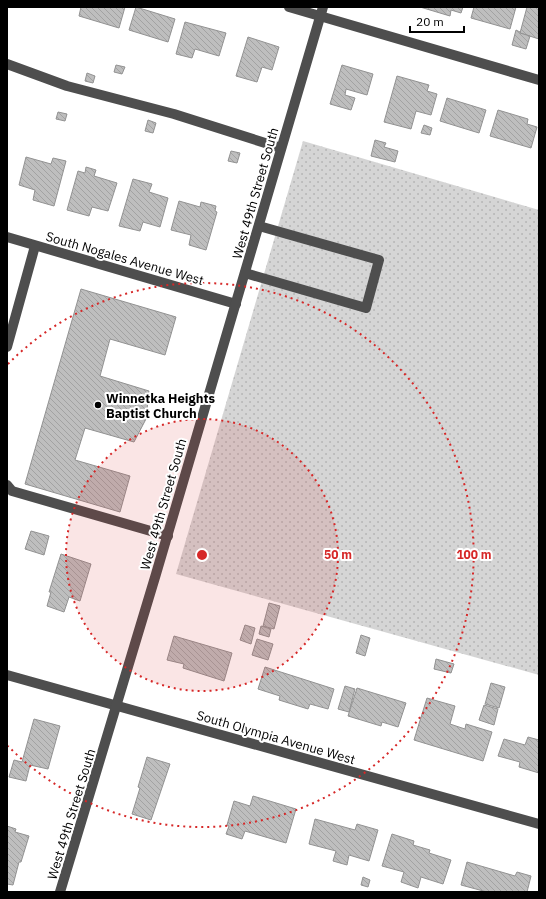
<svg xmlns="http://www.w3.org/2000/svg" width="546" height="899" font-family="'IBM Plex Sans',sans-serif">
<defs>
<pattern id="park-dots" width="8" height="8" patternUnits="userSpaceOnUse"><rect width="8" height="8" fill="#d5d5d5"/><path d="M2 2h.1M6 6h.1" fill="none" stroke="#b5b5b5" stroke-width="1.8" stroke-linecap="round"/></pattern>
<pattern id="building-back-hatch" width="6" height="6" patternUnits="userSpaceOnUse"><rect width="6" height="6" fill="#bebebe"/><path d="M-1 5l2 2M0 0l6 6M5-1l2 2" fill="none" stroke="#a2a2a2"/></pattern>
</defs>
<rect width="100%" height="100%" fill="#fff"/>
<polygon fill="url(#park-dots)" points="303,141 539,210 539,675 176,574"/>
<g fill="url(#building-back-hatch)" stroke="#929292">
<polygon points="81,7 125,7 119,28 79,16"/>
<polygon points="136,7 175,19 168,42 129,30"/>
<polygon points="420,7 463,7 461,13 451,10 450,16"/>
<polygon points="474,7 516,7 510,29 471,18"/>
<polygon points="527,7 539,7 539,39 520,33"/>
<polygon points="185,22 226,33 219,56 195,49 192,58 176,54"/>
<polygon points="516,30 520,32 520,33 530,36 526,49 512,45"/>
<polygon points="248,37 279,47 272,70 262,67 257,82 236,76"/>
<polygon points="116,65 125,67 122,74 114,72"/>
<polygon points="342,65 373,74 367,95 346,89 345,95 355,98 351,110 330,104"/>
<polygon points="87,73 95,76 93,83 85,81"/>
<polygon points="397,76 429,85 427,91 437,94 431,115 416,111 411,129 384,122"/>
<polygon points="447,98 486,110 479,133 440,121"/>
<polygon points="498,110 528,119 527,124 537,127 531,148 490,136"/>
<polygon points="58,112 67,114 65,121 56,119"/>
<polygon points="148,120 156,123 153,133 145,131"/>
<polygon points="424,125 432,128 430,135 421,133"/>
<polygon points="375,140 386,143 384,147 398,151 395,162 371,156"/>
<polygon points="231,151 240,153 237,163 228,161"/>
<polygon points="26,157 51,164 53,158 66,161 54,206 33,200 35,190 19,185"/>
<polygon points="86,167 96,170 94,176 117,183 108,211 92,207 89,216 67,210 78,171 85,173"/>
<polygon points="133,179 152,184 149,192 168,198 160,227 143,222 140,231 119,226"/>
<polygon points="179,201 200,207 201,202 216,206 215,211 217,212 206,250 189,245 191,235 171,230"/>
<polygon points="81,289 176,317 165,355 110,339 100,376 149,391 146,419 134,442 85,428 75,460 130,476 120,512 25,484"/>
<polygon points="31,531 49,536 44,555 25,549"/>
<polygon points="61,554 91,564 80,601 69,597 64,612 47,606 51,592 49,592"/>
<polygon points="269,603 280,606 274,629 263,626"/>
<polygon points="245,625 255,628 251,644 240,640"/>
<polygon points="261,626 271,629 269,637 259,634"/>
<polygon points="361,635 370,638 365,656 356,653"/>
<polygon points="174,636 232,653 224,681 183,668 184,664 167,660"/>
<polygon points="257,639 273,644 268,660 252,655"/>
<polygon points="436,659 454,664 451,673 434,669"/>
<polygon points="265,667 334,689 328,709 310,704 308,709 279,700 280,696 258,689"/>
<polygon points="491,683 505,687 499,708 485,704"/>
<polygon points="345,686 355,689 349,712 338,709"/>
<polygon points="357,688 406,703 398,727 382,722 381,726 348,716"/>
<polygon points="427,698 455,706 450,724 465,729 466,724 492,732 483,761 414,740"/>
<polygon points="484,705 498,709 494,725 479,720"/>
<polygon points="34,719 60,726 48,769 30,765 26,781 9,777 14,760 22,762"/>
<polygon points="528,737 539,740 539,773 519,767 520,762 498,756 504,739 525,745"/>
<polygon points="147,757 170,764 151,820 132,814 140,788 138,787"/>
<polygon points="253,796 296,809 286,843 245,831 242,839 226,834 229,826 227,825 234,801 250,806"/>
<polygon points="315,819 355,830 357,824 378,830 369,861 349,855 347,865 333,861 336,851 309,844"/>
<polygon points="7,826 16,829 15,832 29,836 21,862 19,862 13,885 7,884"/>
<polygon points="392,834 414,841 413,845 430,850 429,853 451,860 443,884 421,877 418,888 401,882 404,872 382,866"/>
<polygon points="467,862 515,876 517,872 531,876 527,892 487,892 461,885"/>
<polygon points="363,877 370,880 368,887 361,885"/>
</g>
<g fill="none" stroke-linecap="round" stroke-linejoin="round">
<g stroke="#4e4e4e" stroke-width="10">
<polyline points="289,7 539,80"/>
<polyline points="7,64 67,86 174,114 281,148"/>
<polyline points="7,237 236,304"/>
<polyline points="245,273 366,308 379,260 259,226"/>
<polyline points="7,347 35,246"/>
<polyline points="7,485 12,491 168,536"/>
<polyline points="7,675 539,824"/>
<polyline points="60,892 156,574 323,7"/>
</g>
</g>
<circle cx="202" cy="555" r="136" fill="#d62828" fill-opacity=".12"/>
<g fill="none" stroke="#d62828" stroke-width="2" stroke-dasharray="2 4">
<circle cx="202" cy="555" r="136"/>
<path d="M8 364A272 272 0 1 1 8 746"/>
</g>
<circle fill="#000" stroke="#fff" stroke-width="1.5" cx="98" cy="405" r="4"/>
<g text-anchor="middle" stroke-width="4" stroke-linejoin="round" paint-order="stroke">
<g font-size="13" fill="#000" stroke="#fff">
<text transform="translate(255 193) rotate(-74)" y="5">West 49th Street South</text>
<text transform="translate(125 258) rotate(16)" y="5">South Nogales Avenue West</text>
<text transform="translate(163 504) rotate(-74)" y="5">West 49th Street South</text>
<text transform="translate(276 737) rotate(16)" y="5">South Olympia Avenue West</text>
<text transform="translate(71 814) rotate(-73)" y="5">West 49th Street South</text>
</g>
<g font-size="13" font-weight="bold" fill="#000" stroke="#fff" text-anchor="start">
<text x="106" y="403">Winnetka Heights<tspan x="106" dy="15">Baptist Church</tspan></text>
</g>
</g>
<circle cx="202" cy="555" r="6" fill="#d62828" stroke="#fff" stroke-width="2"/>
<g font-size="12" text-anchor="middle" font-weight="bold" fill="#d62828" stroke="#fff" stroke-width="4" stroke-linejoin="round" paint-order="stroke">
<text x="338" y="559">50 m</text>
<text x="474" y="559">100 m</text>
</g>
<rect width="546" height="899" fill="none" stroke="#000000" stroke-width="16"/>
<path d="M410 26v6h54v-6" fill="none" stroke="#000000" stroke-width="2"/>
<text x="416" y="26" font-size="12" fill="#000000" stroke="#ffffff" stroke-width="3" paint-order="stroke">20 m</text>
</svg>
